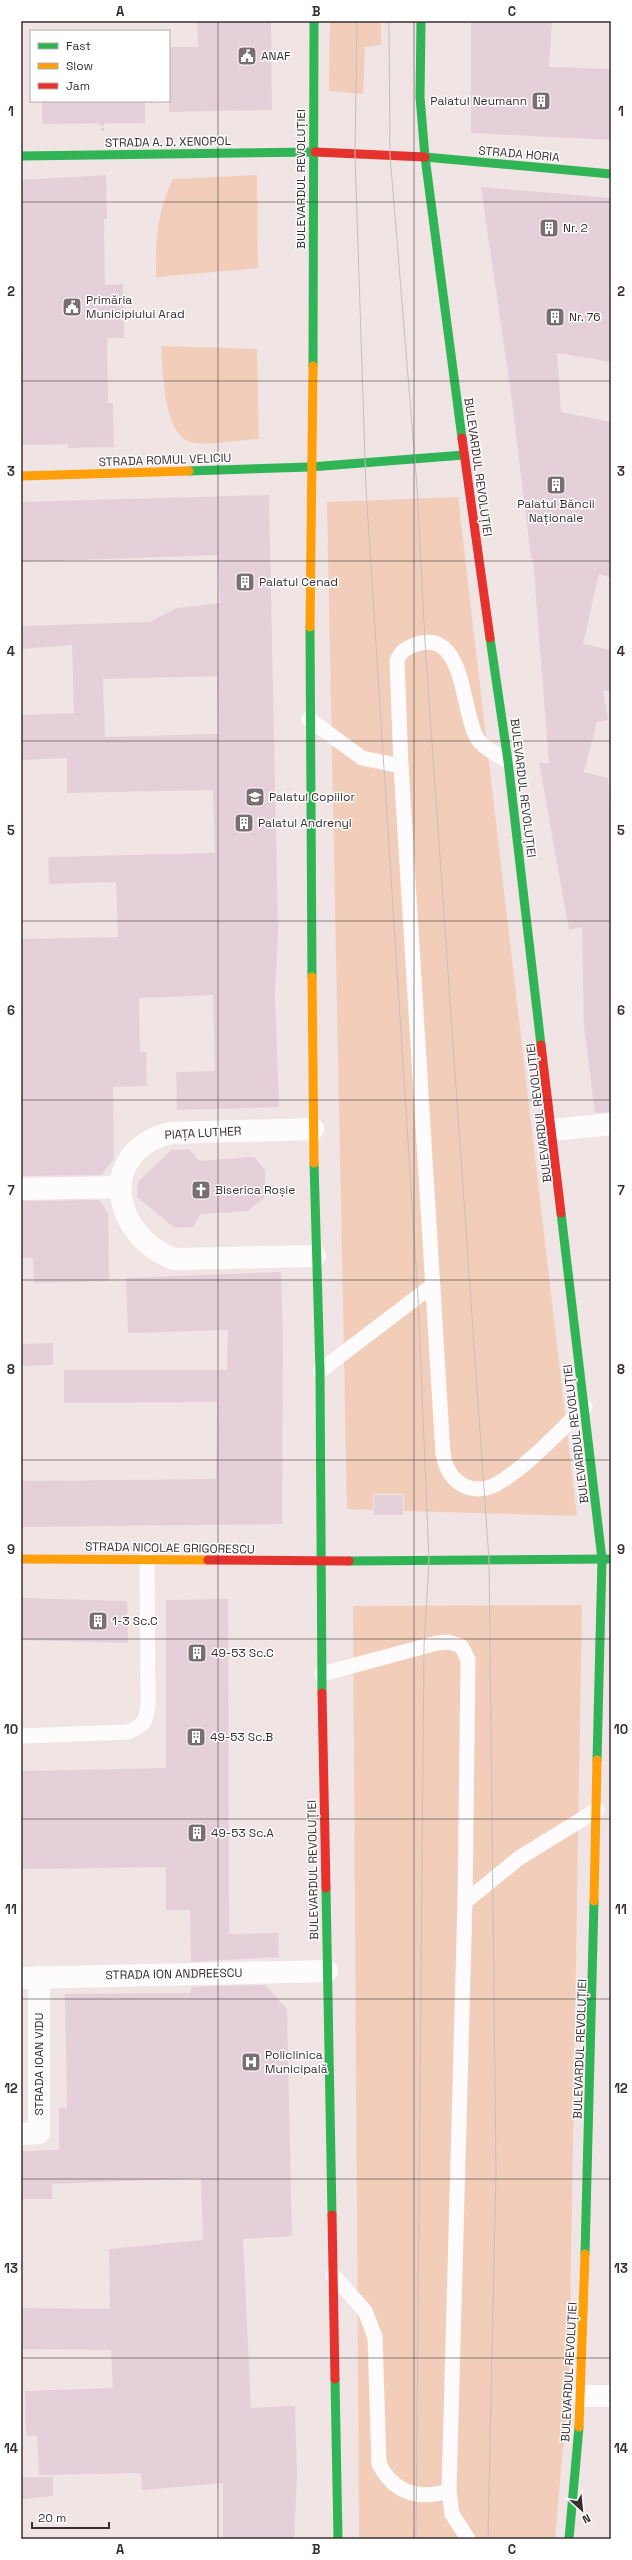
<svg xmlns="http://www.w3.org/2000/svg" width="632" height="2560" font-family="'Space Grotesk',sans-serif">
<rect width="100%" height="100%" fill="#f1e4e5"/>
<g fill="#f2ceba">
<polygon points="330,21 381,21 381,45 365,47 363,94 329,91"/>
<path d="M 257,175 L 258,268 L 156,277 C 156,237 156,216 173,179 Z"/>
<path d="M 161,346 L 257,349 L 259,439 C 239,440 215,445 194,443 C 163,439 163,370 161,346 Z"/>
<polygon points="458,497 577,1516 404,1511 404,1494 373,1494 373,1510 347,1509 327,502"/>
<polygon points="582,1605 569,2379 555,2539 359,2539 353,1606"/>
</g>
<g fill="#e5d0d9" fill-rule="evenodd">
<polygon points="197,21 271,21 272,110 169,112 169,47 198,47"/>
<polygon points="471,21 552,21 549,67 611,69 611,140 471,133"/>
<polygon points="42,101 145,101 145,123 42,124"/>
<polygon points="106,175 107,219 104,219 105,285 123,284 124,314 124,338 107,338 108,403 113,403 114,447 68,448 68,444 21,445 21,180"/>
<polygon points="481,187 611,198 611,362 557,353 561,412 611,422 611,578 599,574 583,644 611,650 611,692 603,690 608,720 597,722 584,772 608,778 611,816 611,1112 595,1113 584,1026 582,927 569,930 539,762 549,764 533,559 531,558 512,401"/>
<path d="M 269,495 L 278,931 L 275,993 L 279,1107 L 177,1110 L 176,1072 L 215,1071 L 213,995 L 139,998 L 140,1052 L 146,1052 L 147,1086 L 113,1087 L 114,1159 L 101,1175 L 21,1176 L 21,939 L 118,937 L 116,882 L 49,884 L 48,857 L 215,853 L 213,790 L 67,793 L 67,758 L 21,760 L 21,715 L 74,713 L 72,645 L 21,649 L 21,626 L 149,622 L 177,608 L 220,603 L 218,555 L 21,562 L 21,502 ZM 217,676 L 218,734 L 105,737 L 103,679 Z"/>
<polygon points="189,1149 199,1161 254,1157 265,1170 265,1197 248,1211 201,1214 193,1227 175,1228 137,1197 138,1182 171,1150"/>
<polygon points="99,1200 108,1214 109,1281 34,1283 33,1258 21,1258 21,1201"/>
<polygon points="281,1272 283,1335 282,1524 21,1527 21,1481 216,1479 217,1402 64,1403 64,1370 227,1370 228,1330 128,1333 126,1278"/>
<polygon points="53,1343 53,1365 21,1366 21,1344"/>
<rect x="374" y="1495" width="29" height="20"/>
<polygon points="21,1598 127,1601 128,1643 21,1640"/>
<polygon points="228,1599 229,1934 278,1933 279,1957 191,1962 190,1910 166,1910 166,1867 21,1869 21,1771 166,1768 166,1600"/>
<polygon points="265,1985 287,2009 292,2236 243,2239 251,2408 295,2406 297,2477 294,2539 223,2539 223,2483 142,2490 141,2473 39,2475 37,2436 26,2436 25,2391 113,2388 111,2350 21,2349 21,2308 110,2309 109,2249 203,2240 201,2178 52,2184 52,2199 21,2199 21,2151 59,2150 59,2108 67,2108 65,1994 191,1993 191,1987"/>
<polygon points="21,2477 53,2477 53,2496 21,2499"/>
</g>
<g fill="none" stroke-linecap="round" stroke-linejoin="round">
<g stroke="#d6d1d2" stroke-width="2.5" stroke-dasharray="3 2" stroke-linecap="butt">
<polyline points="102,123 103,132"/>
<polyline points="21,357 37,361"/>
</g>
<g stroke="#fdfbfb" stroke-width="15">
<polyline points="309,719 362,758 401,766"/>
<path d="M 508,761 C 498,755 483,748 477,738 C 461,712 466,626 414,645 C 405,649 400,652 397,661 L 401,766 L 443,1454 C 448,1483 473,1499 500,1482 C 531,1463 558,1432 585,1407"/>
<polyline points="320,1371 433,1285"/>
<polyline points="322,1674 437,1643 449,1642 461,1646 468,1659 465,1902 449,2491 452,2514 468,2539"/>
<path d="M 21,1736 L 128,1732 C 144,1725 146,1723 148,1705 L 147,1559"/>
<polyline points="465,1902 519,1858 597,1810"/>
<path d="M 333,2275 L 365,2311 L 375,2337 L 379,2464 C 394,2493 418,2500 449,2491"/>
</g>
<g stroke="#fdfbfb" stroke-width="22">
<path d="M 313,1129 L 170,1133 C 96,1152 112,1236 174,1259 L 315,1256"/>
<polyline points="553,1130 611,1124"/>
<polyline points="21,1189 120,1187"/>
<polyline points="21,1978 327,1971"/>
<polyline points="21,2134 39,2133 39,1977"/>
<polyline points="582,2396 611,2396"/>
</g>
<g stroke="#30b455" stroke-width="9">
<polyline points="421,21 420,97 425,157 462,438"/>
<polyline points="21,156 315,152"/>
<polyline points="425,157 611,174"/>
<polyline points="313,366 314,21"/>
<polyline points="310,467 464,455"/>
<polyline points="189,471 310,467"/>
<polyline points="310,627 312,977"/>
<polyline points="490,638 508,761 541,1045"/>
<polyline points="314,1163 320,1371 322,1693"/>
<polyline points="561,1213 602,1559 597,1760"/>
<polyline points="349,1561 611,1559"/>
<polyline points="326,1888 332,2215"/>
<polyline points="585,2254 594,1901"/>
<polyline points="335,2379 338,2539"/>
<polyline points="569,2539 579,2427"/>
</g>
<g stroke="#ff9f0a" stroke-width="9">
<polyline points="21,476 189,471"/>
<polyline points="310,627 313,366"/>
<polyline points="312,977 314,1163"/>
<polyline points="21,1559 208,1560"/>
<polyline points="594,1901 597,1760"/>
<polyline points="579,2427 585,2254"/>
</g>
<g stroke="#e5322d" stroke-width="9">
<polyline points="315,152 425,157"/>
<polyline points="462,438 490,638"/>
<polyline points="541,1045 561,1213"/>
<polyline points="208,1560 349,1561"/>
<polyline points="322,1693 326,1888"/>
<polyline points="332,2215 335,2379"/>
</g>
<g stroke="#c3c0c0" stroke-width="1">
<polyline points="357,21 355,154 366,489 418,1297 429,1560 424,1646 416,2539"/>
<polyline points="389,21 390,155 417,487 425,642 489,1560 496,2171 488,2539"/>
</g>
</g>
<path fill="none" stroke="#392f31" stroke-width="1" stroke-opacity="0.55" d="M 218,21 L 218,2539M 414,21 L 414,2539M 21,202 L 611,202M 21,381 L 611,381M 21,561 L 611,561M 21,741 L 611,741M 21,921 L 611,921M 21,1100 L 611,1100M 21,1280 L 611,1280M 21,1460 L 611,1460M 21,1639 L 611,1639M 21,1819 L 611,1819M 21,1999 L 611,1999M 21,2179 L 611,2179M 21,2358 L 611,2358"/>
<defs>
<symbol id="civic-square" viewBox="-11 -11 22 22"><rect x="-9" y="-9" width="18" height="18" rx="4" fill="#796e70" stroke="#fff"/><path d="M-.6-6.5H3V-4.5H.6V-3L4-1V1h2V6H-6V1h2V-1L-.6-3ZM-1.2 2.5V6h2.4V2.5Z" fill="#fff"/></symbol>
<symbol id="building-square" viewBox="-11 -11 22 22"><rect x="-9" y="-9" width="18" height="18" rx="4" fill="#796e70" stroke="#fff"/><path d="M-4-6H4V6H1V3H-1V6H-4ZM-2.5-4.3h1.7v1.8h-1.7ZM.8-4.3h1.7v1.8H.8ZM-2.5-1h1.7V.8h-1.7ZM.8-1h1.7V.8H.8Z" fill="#fff"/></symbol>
<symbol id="school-square" viewBox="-11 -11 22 22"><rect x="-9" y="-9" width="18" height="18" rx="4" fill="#796e70" stroke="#fff"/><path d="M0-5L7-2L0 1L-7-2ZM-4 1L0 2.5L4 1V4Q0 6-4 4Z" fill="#fff"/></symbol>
<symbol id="church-square" viewBox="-11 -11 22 22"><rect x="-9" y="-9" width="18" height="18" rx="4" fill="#796e70" stroke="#fff"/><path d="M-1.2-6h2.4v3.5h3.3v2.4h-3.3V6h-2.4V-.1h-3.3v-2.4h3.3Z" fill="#fff"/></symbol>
<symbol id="hospital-square" viewBox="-11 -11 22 22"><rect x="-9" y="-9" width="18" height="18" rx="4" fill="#796e70" stroke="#fff"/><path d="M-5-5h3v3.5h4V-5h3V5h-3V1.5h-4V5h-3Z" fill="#fff"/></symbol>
</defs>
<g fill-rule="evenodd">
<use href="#civic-square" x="236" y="45" width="22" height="22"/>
<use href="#building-square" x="530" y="90" width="22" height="22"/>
<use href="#building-square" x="538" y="217" width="22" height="22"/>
<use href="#civic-square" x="61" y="296" width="22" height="22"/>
<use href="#building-square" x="544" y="306" width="22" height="22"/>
<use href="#building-square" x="545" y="474" width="22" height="22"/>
<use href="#building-square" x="234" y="571" width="22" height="22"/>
<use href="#school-square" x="244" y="786" width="22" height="22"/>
<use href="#building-square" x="233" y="812" width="22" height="22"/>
<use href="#church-square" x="190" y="1179" width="22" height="22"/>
<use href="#building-square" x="87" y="1610" width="22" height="22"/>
<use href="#building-square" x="186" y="1642" width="22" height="22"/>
<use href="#building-square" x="185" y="1726" width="22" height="22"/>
<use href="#building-square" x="186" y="1822" width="22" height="22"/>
<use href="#hospital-square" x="240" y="2051" width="22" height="22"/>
</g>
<g text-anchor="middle" stroke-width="3" stroke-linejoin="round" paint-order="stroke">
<g font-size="12" fill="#392f31" stroke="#fff" text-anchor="start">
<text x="261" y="60">ANAF</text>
<text x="527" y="105" text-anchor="end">Palatul Neumann</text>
<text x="563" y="232">Nr. 2</text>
<text x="86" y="304">Primăria<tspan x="86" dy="14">Municipiului Arad</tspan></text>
<text x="569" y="321">Nr. 76</text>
<text x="556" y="508" text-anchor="middle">Palatul Băncii<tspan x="556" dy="14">Naționale</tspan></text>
<text x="259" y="586">Palatul Cenad</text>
<text x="269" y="801">Palatul Copiilor</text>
<text x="258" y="827">Palatul Andrenyi</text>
<text x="215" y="1194">Biserica Roșie</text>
<text x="112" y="1625">1-3 Sc.C</text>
<text x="211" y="1657">49-53 Sc.C</text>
<text x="210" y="1741">49-53 Sc.B</text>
<text x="211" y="1837">49-53 Sc.A</text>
<text x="265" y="2059">Policlinica<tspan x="265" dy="14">Municipală</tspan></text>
</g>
<g font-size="12" fill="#392f31" stroke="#fff">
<text transform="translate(168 142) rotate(-1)" y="4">STRADA A. D. XENOPOL</text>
<text transform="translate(519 154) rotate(5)" y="4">STRADA HORIA</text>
<text transform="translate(301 179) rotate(-90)" y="4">BULEVARDUL REVOLUȚIEI</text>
<text transform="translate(165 460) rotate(-2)" y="4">STRADA ROMUL VELICIU</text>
<text transform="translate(478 467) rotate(82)" y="4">BULEVARDUL REVOLUȚIEI</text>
<text transform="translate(523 788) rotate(83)" y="4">BULEVARDUL REVOLUȚIEI</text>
<text transform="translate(539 1113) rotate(-97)" y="4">BULEVARDUL REVOLUȚIEI</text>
<text transform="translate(203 1133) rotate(-3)" y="4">PIAȚA LUTHER</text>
<text transform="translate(576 1434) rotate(-97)" y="4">BULEVARDUL REVOLUȚIEI</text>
<text transform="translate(170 1548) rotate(1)" y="4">STRADA NICOLAE GRIGORESCU</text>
<text transform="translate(313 1870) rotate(-91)" y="4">BULEVARDUL REVOLUȚIEI</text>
<text transform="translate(174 1974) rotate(-1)" y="4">STRADA ION ANDREESCU</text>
<text transform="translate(580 2049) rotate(-88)" y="4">BULEVARDUL REVOLUȚIEI</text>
<text transform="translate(39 2064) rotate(-90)" y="4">STRADA IOAN VIDU</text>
<text transform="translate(569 2372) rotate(-87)" y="4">BULEVARDUL REVOLUȚIEI</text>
</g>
</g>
<rect width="632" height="2560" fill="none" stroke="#ffffff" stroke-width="44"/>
<rect x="30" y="30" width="140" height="72" fill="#ffffff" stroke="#b0acad"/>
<rect x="38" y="43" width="20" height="6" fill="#30b455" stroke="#b0acad"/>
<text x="66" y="50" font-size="12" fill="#392f31">Fast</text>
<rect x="38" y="63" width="20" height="6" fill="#ff9f0a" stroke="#b0acad"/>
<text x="66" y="70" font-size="12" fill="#392f31">Slow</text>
<rect x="38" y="83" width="20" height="6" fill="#e5322d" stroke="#b0acad"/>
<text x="66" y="90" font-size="12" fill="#392f31">Jam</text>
<g transform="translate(582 2510) rotate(153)" stroke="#ffffff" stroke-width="3" paint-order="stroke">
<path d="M0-3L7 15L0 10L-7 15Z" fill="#392f31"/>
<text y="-6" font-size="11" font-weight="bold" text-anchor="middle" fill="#392f31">N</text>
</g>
<path d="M32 2522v6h77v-6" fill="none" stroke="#392f31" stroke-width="2"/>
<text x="38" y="2522" font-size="12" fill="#392f31" stroke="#ffffff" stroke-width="3" paint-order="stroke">20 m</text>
<rect x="22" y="22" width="588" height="2516" fill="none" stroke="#392f31" stroke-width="1.5"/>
<g font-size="13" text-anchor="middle" font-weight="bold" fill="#392f31">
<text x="120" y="16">A</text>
<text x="316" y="16">B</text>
<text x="512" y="16">C</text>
<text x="11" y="116">1</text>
<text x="621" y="116">1</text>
<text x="11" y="296">2</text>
<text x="621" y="296">2</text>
<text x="11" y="476">3</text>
<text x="621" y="476">3</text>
<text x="11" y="656">4</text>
<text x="621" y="656">4</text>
<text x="11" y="835">5</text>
<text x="621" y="835">5</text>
<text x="11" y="1015">6</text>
<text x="621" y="1015">6</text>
<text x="11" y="1195">7</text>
<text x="621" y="1195">7</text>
<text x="11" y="1374">8</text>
<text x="621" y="1374">8</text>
<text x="11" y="1554">9</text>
<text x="621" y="1554">9</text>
<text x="11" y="1734">10</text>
<text x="621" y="1734">10</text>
<text x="11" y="1914">11</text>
<text x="621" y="1914">11</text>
<text x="11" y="2093">12</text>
<text x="621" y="2093">12</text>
<text x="11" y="2273">13</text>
<text x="621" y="2273">13</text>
<text x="11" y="2453">14</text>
<text x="621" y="2453">14</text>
<text x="120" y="2554">A</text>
<text x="316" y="2554">B</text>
<text x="512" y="2554">C</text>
</g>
</svg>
